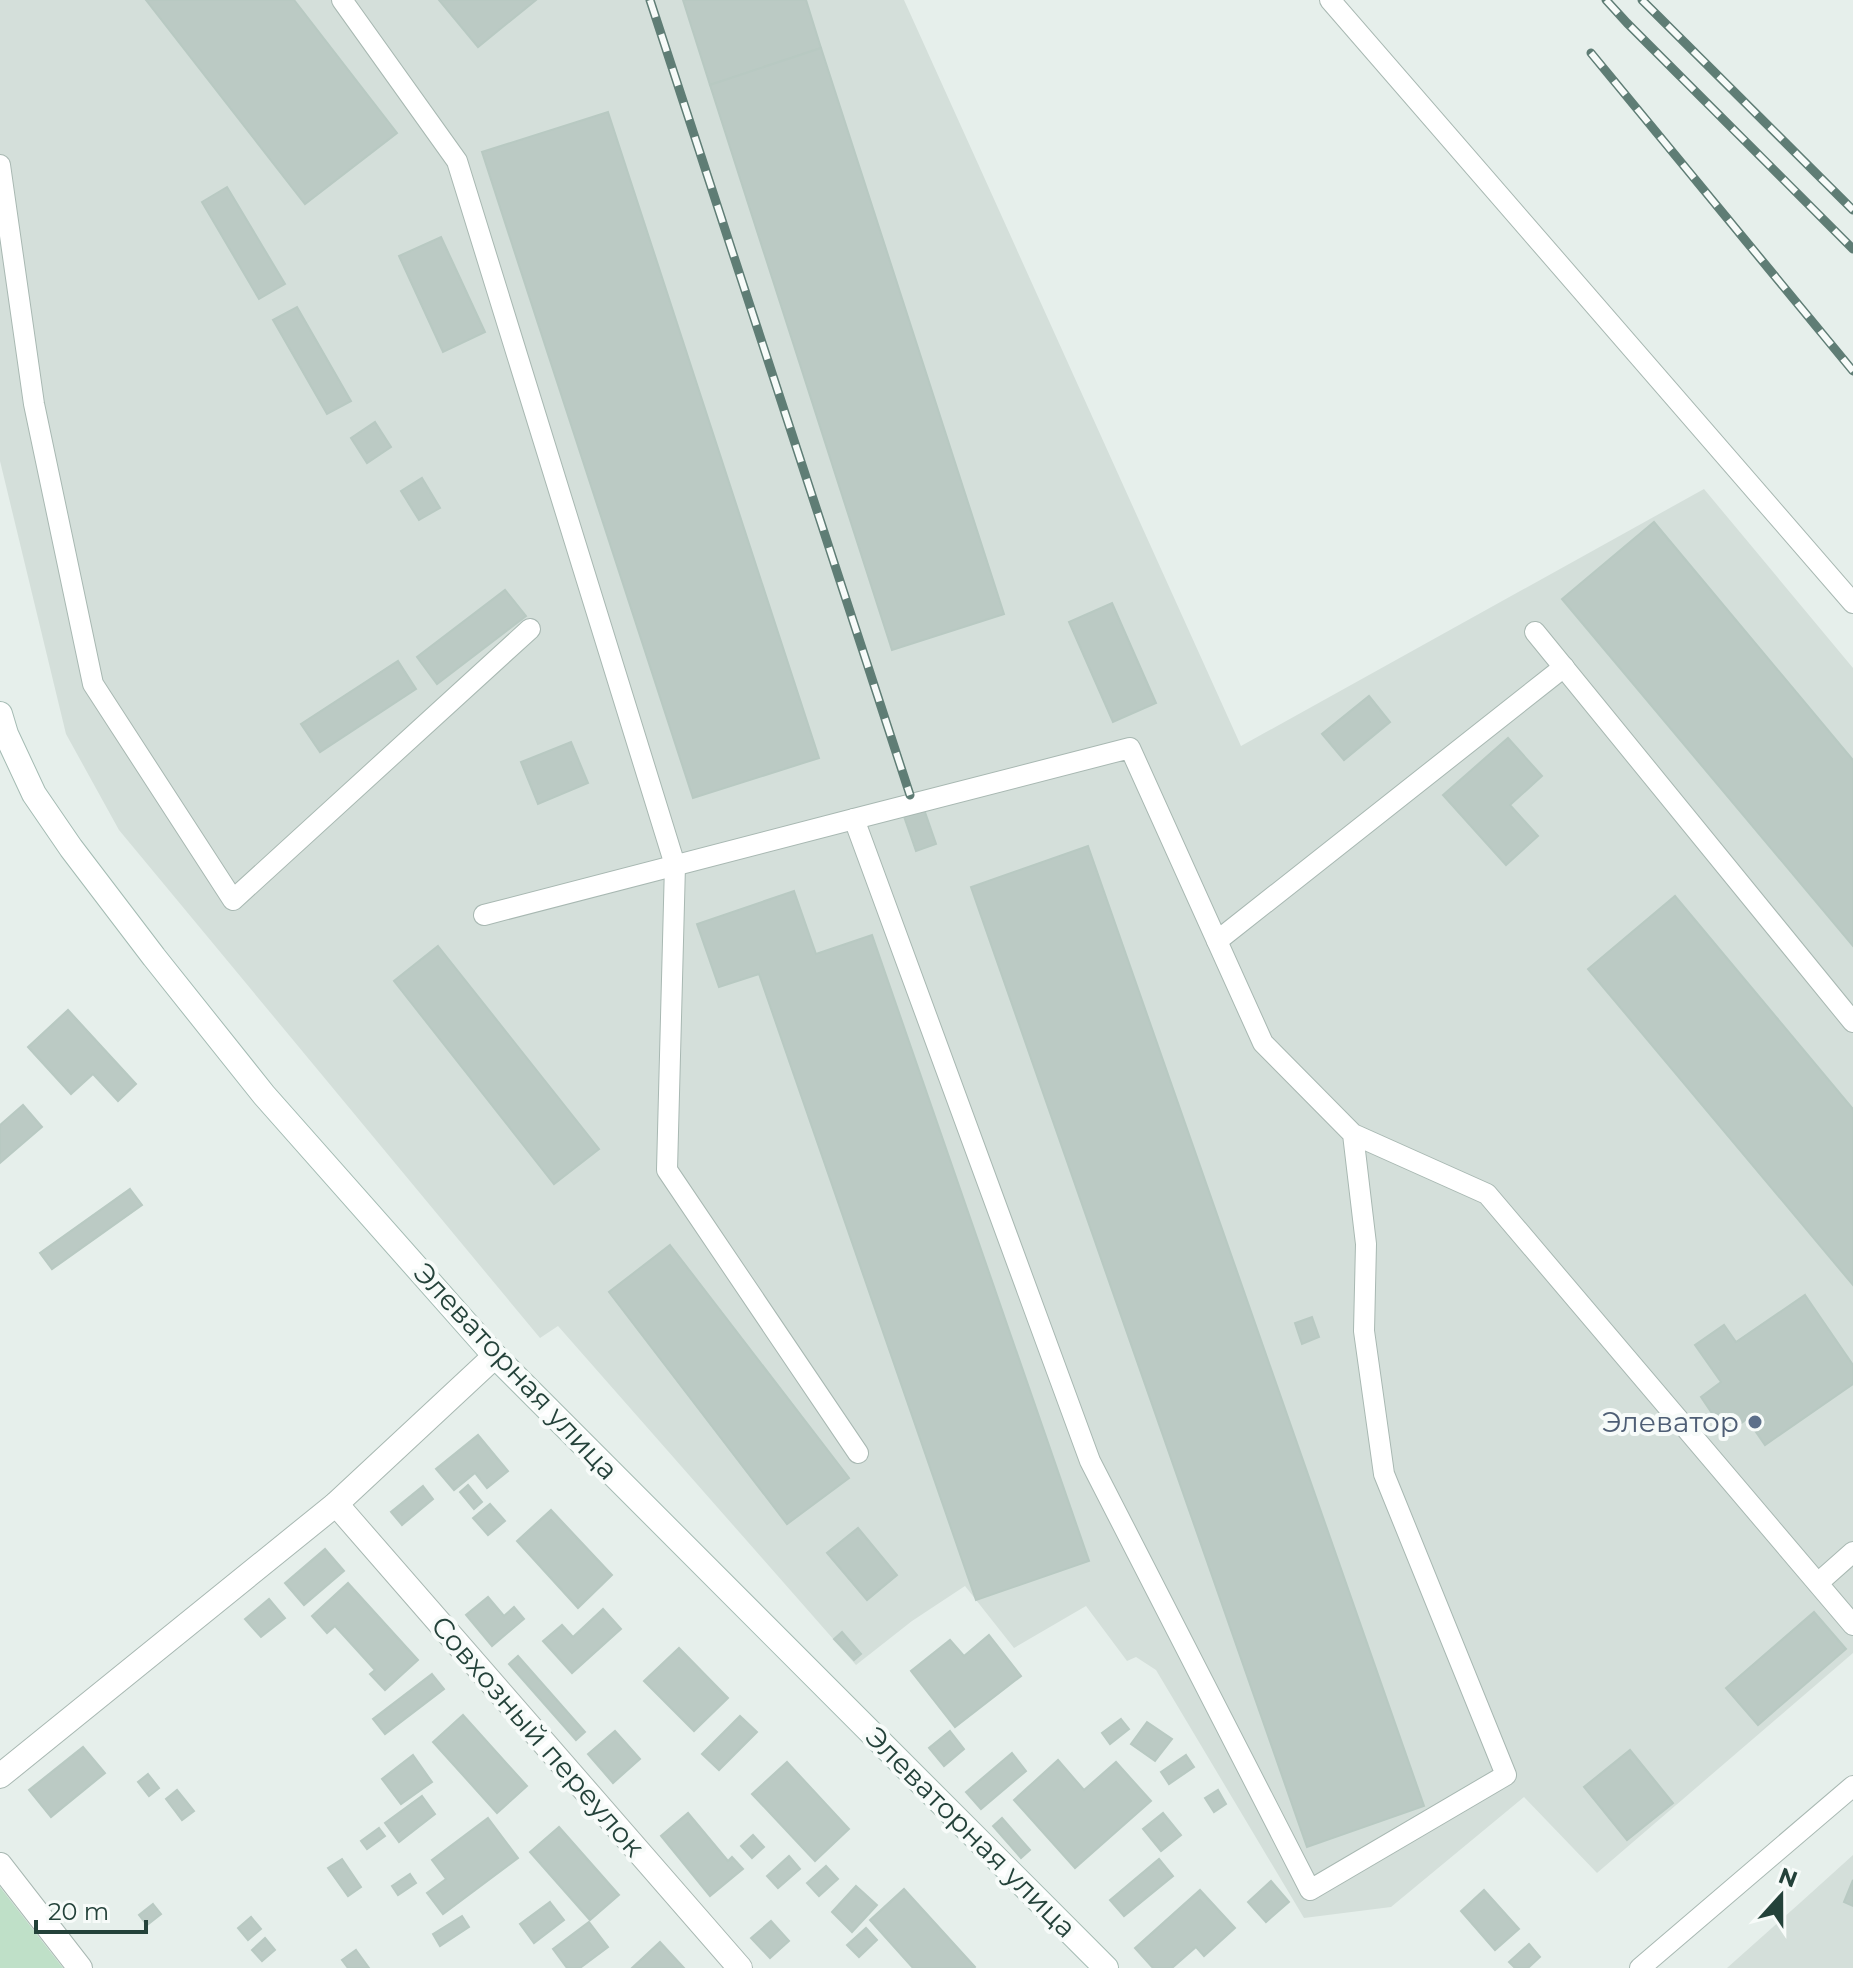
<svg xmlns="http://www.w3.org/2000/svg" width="1853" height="1968" font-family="Montserrat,sans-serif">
<rect width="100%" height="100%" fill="#e6efeb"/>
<g fill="#d4dfda">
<polygon points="0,0 904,0 1241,746 1704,489 1853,668 1853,1653 1597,1873 1524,1797 1391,1907 1304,1918 1156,1670 1136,1657 1127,1661 1086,1606 1014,1648 965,1586 912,1621 856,1665 558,1326 540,1338 119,830 66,734 0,461"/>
<polygon points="1853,1855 1853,1968 1727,1968 1801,1902"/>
</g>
<polygon fill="#bfe0c8" points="0,1887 63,1968 0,1968"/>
<g fill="#bbcac4" stroke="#b8c9c2" stroke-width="2">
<polygon points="146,0 294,0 397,133 305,204"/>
<polygon points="439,0 536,0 478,47"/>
<polygon points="683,0 806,0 821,48 710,85"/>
<polygon points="821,48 1004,614 892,650 710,85"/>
<polygon points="608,112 819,758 693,798 482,152"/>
<polygon points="227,187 285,284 259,299 202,202"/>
<polygon points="441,237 485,332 443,352 399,256"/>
<polygon points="297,307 351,401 327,414 273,320"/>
<polygon points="375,422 391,447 367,463 351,438"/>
<polygon points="422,478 440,508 419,520 401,491"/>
<polygon points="1654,522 1853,760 1853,946 1562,599"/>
<polygon points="505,590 526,616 437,684 417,657"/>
<polygon points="1112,603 1156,703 1113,722 1069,622"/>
<polygon points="398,661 416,689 320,752 301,724"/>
<polygon points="1369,696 1390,722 1344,760 1322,734"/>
<polygon points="1508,738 1542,776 1510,805 1538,836 1506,865 1443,795"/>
<polygon points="571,742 588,783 538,804 521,762"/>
<polygon points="918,792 936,844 916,851 898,799"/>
<polygon points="1088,846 1424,1806 1307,1847 971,887"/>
<polygon points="794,891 816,954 872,935 1089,1561 976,1600 759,974 719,987 697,924"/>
<polygon points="1675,896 1853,1109 1853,1285 1588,969"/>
<polygon points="438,946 599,1149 554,1184 394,981"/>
<polygon points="68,1010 136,1084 118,1101 93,1074 71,1094 28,1047"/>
<polygon points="23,1105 42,1127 0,1163 0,1125"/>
<polygon points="130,1189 142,1205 52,1269 40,1253"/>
<polygon points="670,1245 849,1478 787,1524 609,1292"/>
<polygon points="1805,1295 1853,1365 1853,1384 1765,1445 1747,1419 1726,1434 1701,1397 1721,1382 1695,1345 1724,1325 1736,1342"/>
<polygon points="1312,1317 1319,1337 1302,1344 1295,1323"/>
<polygon points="478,1435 508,1471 487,1488 475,1473 454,1490 436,1469"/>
<polygon points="468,1485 482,1502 474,1509 460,1492"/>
<polygon points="423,1486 433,1499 402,1525 391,1512"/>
<polygon points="490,1504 505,1521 488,1535 473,1518"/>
<polygon points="551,1510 612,1575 578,1608 517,1541"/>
<polygon points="858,1528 897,1575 867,1600 827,1553"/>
<polygon points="325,1549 344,1571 304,1605 285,1583"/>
<polygon points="348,1583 418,1660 385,1690 370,1674 375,1670 335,1626 327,1633 312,1616"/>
<polygon points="488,1597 504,1616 514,1607 524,1619 492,1646 466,1615"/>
<polygon points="269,1599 285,1618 261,1637 245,1619"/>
<polygon points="603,1609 621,1629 572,1673 543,1641 562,1625 573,1637"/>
<polygon points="1814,1612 1846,1649 1758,1725 1726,1688"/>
<polygon points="842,1632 861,1654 854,1660 834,1639"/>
<polygon points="989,1635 1021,1676 955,1727 911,1671 950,1640 964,1656"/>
<polygon points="679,1648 728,1698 694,1731 644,1681"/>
<polygon points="518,1656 585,1732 576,1740 509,1664"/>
<polygon points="432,1674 444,1689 385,1734 373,1719"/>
<polygon points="463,1715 527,1786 497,1813 433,1742"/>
<polygon points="740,1716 757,1732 719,1770 702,1754"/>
<polygon points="1121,1719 1129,1729 1110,1744 1102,1733"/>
<polygon points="1147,1722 1172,1739 1155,1761 1131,1744"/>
<polygon points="615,1731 640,1759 613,1783 588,1754"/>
<polygon points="950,1731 964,1749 944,1766 929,1748"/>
<polygon points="83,1747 105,1773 51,1817 29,1790"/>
<polygon points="1630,1750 1673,1803 1627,1840 1584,1787"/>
<polygon points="1012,1753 1026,1771 981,1809 966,1792"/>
<polygon points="413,1755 432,1782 401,1804 382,1779"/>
<polygon points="1186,1755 1194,1767 1169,1784 1161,1772"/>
<polygon points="1058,1760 1084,1790 1116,1762 1151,1801 1075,1868 1014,1800"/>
<polygon points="787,1762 849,1829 815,1861 752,1794"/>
<polygon points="148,1774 159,1788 149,1796 138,1782"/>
<polygon points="177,1790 194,1811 182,1820 166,1799"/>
<polygon points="1218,1790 1226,1804 1214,1812 1205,1798"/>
<polygon points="422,1796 435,1814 399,1842 385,1823"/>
<polygon points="688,1813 728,1861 732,1857 743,1869 710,1896 661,1836"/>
<polygon points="1163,1813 1181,1835 1161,1851 1143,1829"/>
<polygon points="488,1818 518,1858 443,1914 427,1893 446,1879 432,1860"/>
<polygon points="1002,1818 1030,1850 1021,1858 993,1826"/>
<polygon points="559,1827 619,1895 590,1920 530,1852"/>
<polygon points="379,1828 385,1836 367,1849 361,1841"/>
<polygon points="753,1835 764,1847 752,1858 741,1846"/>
<polygon points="789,1856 800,1869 778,1888 767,1876"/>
<polygon points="342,1859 361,1887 348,1896 328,1868"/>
<polygon points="1159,1859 1173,1876 1124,1916 1110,1900"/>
<polygon points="826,1866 838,1879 819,1896 807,1883"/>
<polygon points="410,1874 416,1883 398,1895 392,1886"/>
<polygon points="1853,1880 1853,1906 1844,1902"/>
<polygon points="1271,1881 1289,1902 1266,1922 1248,1902"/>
<polygon points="856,1886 877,1905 852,1932 832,1912"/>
<polygon points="904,1889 975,1967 974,1968 913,1968 870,1920"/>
<polygon points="1200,1890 1235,1928 1204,1956 1196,1947 1172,1968 1153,1968 1135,1948"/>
<polygon points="1484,1890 1519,1929 1495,1950 1461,1911"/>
<polygon points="550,1902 564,1920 534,1943 520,1924"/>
<polygon points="153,1904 161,1914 147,1925 139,1915"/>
<polygon points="462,1916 469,1927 440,1946 433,1934"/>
<polygon points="251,1917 261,1929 248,1940 238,1928"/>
<polygon points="771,1921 789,1941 770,1958 751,1938"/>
<polygon points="589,1922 608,1947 580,1968 567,1968 553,1949"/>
<polygon points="866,1928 877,1940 859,1957 847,1945"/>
<polygon points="265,1938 275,1950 262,1961 252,1950"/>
<polygon points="660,1942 684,1968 632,1968"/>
<polygon points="1529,1944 1540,1957 1528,1968 1515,1968 1509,1962"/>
<polygon points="356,1950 369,1968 348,1968 342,1960"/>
</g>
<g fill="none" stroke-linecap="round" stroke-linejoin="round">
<defs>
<g id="lane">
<polyline points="342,0 457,161 675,865 667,1170 858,1453"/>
<polyline points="1330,0 1853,603"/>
<polyline points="0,165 34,404 93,684 233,900 530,629"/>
<polyline points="1535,632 1853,1022"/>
<polyline points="484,915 854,819"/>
<polyline points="1217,941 1564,667"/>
<polyline points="1353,1134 1366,1244 1364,1331 1384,1474 1506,1775 1310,1890 1090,1461 854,819 1130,748 1263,1043 1353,1134 1487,1194 1853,1625"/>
<polyline points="1818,1583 1853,1552"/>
<polyline points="1640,1968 1853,1786"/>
</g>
<g id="street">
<polyline points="336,1504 740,1968"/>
<polyline points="0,1776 336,1504 495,1356"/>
<polyline points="0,1865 80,1968"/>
</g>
<polyline id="secondary" points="0,714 6,734 34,794 71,848 154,957 264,1095 495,1356 1106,1968"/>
</defs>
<use href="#lane" stroke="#a8b8b2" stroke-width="22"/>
<use href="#street" stroke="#a8b8b2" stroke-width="26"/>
<use href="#secondary" stroke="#a4bbb3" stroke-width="26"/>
<use href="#lane" stroke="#fff" stroke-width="20"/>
<use href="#street" stroke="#fff" stroke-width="24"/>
<use href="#secondary" stroke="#fff" stroke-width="24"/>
<defs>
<g id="rail">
<polyline points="650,0 910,795"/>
<polyline points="1606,0 1627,23 1853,249"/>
<polyline points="1642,0 1853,210"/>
<polyline points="1591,53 1853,371"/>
</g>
</defs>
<use href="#rail" stroke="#5f7d75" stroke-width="9"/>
<use href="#rail" stroke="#f7fbf9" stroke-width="6" stroke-dasharray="18" stroke-linecap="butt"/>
</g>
<circle fill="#5c6f8a" stroke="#f7fbf9" stroke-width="3" cx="1755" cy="1422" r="8"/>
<g text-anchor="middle" stroke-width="8" stroke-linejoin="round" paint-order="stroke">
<g font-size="28" fill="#24423a" stroke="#f7fbf9">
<text transform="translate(516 1371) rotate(47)" y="10">Элеваторная улица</text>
<text transform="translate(538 1736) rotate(49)" y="10">Совхозный переулок</text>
<text transform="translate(971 1832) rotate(45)" y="10">Элеваторная улица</text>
</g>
<g font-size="28" fill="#4e5e75" stroke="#f7fbf9" text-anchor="end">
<text x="1739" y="1432">Элеватор</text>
</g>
</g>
<g transform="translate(1781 1896) rotate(21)" stroke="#f7fbf9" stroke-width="6" paint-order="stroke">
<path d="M0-6L14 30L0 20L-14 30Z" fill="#24423a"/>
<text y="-12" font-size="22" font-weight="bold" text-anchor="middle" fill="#24423a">N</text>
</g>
<path d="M36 1920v12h110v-12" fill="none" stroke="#24423a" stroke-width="4"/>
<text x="48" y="1920" font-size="24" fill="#24423a" stroke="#f7fbf9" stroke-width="6" paint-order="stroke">20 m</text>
</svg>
